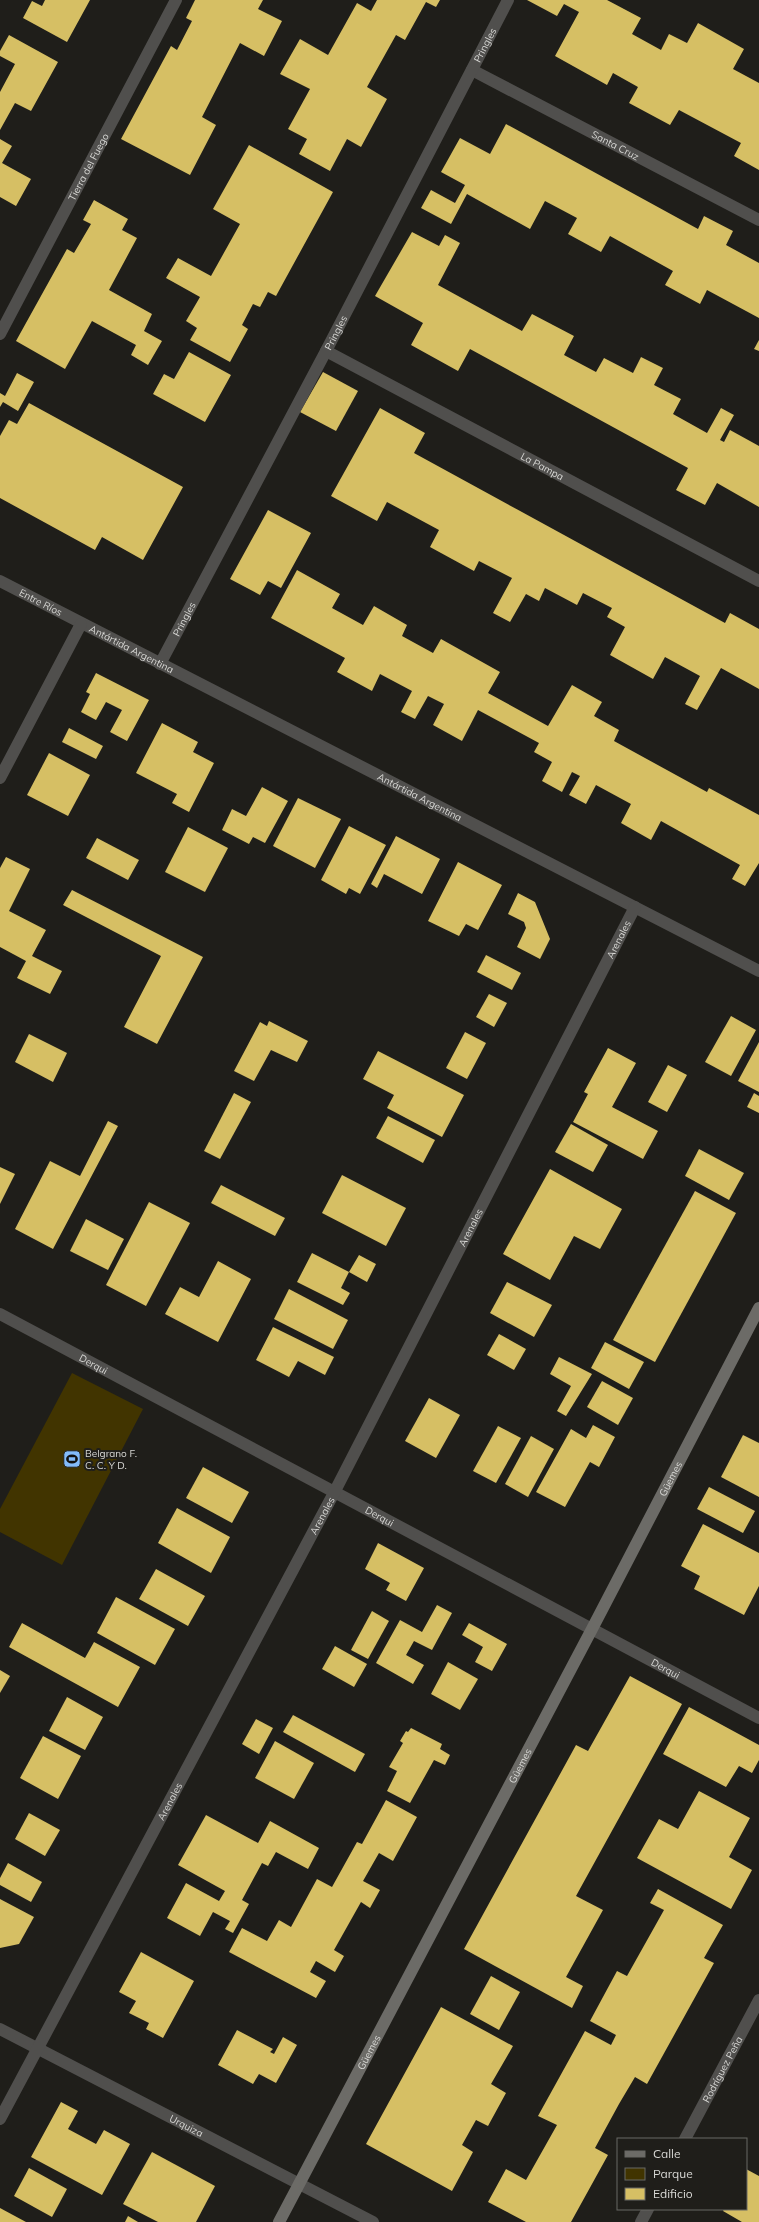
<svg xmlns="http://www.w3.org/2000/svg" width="759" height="2222" font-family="Mulish,sans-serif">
<rect width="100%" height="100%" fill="#1f1e1a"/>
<polygon fill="#413400" points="72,1373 143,1409 62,1565 0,1532 0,1509"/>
<g fill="#d6bf64">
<polygon points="45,0 90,0 67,42 23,18 32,1 42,6"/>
<polygon points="195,0 263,0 258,9 282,21 264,56 240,43 202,117 216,125 190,175 121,139 171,46 177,50 192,21 186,18"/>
<polygon points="377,0 440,0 436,7 426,2 405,40 396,35 367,87 387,99 361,147 347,139 330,171 299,154 307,139 288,129 310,89 280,74 300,39 328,55 357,3 371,11"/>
<polygon points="527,0 607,0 641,18 632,34 661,50 669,34 687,43 698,23 744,49 733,69 759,83 759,170 734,156 741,143 679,110 670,125 629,103 638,87 613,73 607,85 555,56 579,12 564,4 557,16"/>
<polygon points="9,35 58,62 31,111 15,103 0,130 0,92 15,64 0,56 0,51"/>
<polygon points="506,124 698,229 704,216 733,231 726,245 759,263 759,318 707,290 700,304 665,285 673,271 610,236 601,252 568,234 577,218 545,201 530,229 467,194 451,224 421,208 431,190 455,203 465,185 441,172 460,138 490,154"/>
<polygon points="0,139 12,146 2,163 31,179 16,206 0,197"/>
<polygon points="249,145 333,192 276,296 268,292 260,307 253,304 242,325 248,329 230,362 190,340 197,328 186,321 200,297 166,278 178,258 211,276 240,224 213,209"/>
<polygon points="94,200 128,219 122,230 137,238 109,290 152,314 144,331 162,341 148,365 131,355 136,345 92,321 65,369 16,341 67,249 74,253 91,224 83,220"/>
<polygon points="412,232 439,246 445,235 460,243 438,285 522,331 532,314 574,336 564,355 596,372 604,358 633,373 641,357 663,368 654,385 681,399 673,414 707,433 721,408 734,415 720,440 724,442 730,430 759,446 759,507 717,483 705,505 676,490 688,468 470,349 458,371 411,345 423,323 375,296"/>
<polygon points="759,340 759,351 754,349"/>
<polygon points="189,352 231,375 205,422 153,394 164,374 174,379"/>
<polygon points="323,372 358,391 336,431 300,412"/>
<polygon points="17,373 34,382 18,411 3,402 0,407 0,393 5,396"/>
<polygon points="29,403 183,487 143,560 102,537 95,550 0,498 0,436 9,420 17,424"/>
<polygon points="380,408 425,433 414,453 725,623 730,613 759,629 759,689 721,668 697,710 685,704 700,676 665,657 653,679 610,655 625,627 607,617 612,608 583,593 577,605 545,588 539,601 526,594 510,622 493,613 512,578 479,561 474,571 430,547 439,530 387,502 377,521 331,496"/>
<polygon points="268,510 311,533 281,588 268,581 260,595 230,579"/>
<polygon points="297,570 340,594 332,608 363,625 374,606 407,625 402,636 433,653 441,639 500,672 488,693 548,726 572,685 602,702 594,716 619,730 614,741 707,792 709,788 759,815 759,863 745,886 732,879 740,865 661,821 651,840 621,823 631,804 596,785 586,804 569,795 580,776 572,772 562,792 542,781 552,762 534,752 539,743 478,710 462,741 433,725 444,704 428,696 415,719 401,712 412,691 380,674 372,691 337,672 345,658 271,618"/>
<polygon points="96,673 149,700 127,741 110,732 122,710 106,702 96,720 81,712 90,694 86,692"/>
<polygon points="162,723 198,742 193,752 214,763 189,812 172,803 177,794 136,773"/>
<polygon points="69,728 103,746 96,759 62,742"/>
<polygon points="49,753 90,775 68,816 27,795"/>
<polygon points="262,787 288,801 265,843 253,837 249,844 222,830 232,809 246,816"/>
<polygon points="298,798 341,819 315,868 273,846"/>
<polygon points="349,826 386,845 360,894 349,888 346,894 321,880"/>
<polygon points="188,827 228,848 205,892 165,872"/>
<polygon points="396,836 440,859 422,894 384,874 377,888 371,884"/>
<polygon points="97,838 139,860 128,880 86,858"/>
<polygon points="6,857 30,869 9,911 46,930 32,956 62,971 50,994 17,978 26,961 0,947 0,868"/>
<polygon points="458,862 502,885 478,930 466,924 459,936 428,921"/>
<polygon points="72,890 203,957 157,1044 124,1027 161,956 63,905"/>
<polygon points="518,893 535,902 550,939 540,959 517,947 526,928 524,922 508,914"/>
<polygon points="486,955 521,973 512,990 477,972"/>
<polygon points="489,994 507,1003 494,1027 476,1017"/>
<polygon points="731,1016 756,1030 731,1076 705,1062"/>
<polygon points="269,1021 308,1041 297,1062 271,1050 254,1081 234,1071 260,1022 267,1026"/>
<polygon points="465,1032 486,1043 467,1079 446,1068"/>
<polygon points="29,1034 67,1053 53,1082 15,1062"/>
<polygon points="759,1042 759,1092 738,1081"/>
<polygon points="608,1048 636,1063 612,1107 658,1131 643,1159 573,1122 588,1094 584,1092"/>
<polygon points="378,1051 464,1095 442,1137 387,1108 394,1095 363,1079"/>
<polygon points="668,1065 687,1075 667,1112 648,1102"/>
<polygon points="234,1093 251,1102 220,1159 204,1151"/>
<polygon points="754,1093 759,1096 759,1113 747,1107"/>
<polygon points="388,1116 435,1140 423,1163 376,1138"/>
<polygon points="108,1121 118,1126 53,1249 15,1229 50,1161 80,1176"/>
<polygon points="571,1124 608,1145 593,1172 555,1152"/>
<polygon points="699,1149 744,1173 729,1200 685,1176"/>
<polygon points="0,1167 15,1174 0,1204"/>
<polygon points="550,1169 622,1209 600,1249 574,1236 550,1280 503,1254"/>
<polygon points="342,1175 406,1208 386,1246 322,1213"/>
<polygon points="221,1185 285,1218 275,1236 211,1203"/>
<polygon points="695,1191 736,1213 655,1362 613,1340"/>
<polygon points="149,1202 190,1223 146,1306 106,1285"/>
<polygon points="86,1219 124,1239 108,1270 70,1251"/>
<polygon points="312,1253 349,1272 359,1255 376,1264 367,1282 349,1272 341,1288 350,1293 343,1305 297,1282"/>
<polygon points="218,1261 251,1279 218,1342 165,1314 180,1287 199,1297"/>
<polygon points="507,1282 552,1305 534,1337 490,1313"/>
<polygon points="289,1289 348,1320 333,1349 274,1319"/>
<polygon points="273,1327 334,1357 325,1375 298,1361 289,1377 256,1360"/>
<polygon points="499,1334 526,1349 514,1370 487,1355"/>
<polygon points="605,1342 644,1362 629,1389 591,1368"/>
<polygon points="559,1357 592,1374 566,1416 557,1411 571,1386 550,1374"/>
<polygon points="602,1381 633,1398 618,1425 587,1407"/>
<polygon points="429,1398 460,1415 436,1458 405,1441"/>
<polygon points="593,1425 615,1437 599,1467 590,1462 565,1507 536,1492 571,1429 586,1438"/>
<polygon points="498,1426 521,1438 496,1483 473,1471"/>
<polygon points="743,1435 759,1443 759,1497 721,1477"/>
<polygon points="531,1436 554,1449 528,1497 505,1484"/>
<polygon points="203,1467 249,1492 232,1523 186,1498"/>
<polygon points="709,1487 755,1511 743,1533 697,1509"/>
<polygon points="177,1508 230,1537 211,1573 158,1543"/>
<polygon points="703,1524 759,1553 759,1586 744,1615 694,1589 700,1576 681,1566"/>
<polygon points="378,1543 424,1568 406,1601 386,1590 390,1583 365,1569"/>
<polygon points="156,1569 205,1596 188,1626 139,1599"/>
<polygon points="116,1597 175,1629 155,1665 97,1633"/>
<polygon points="437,1605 452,1613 432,1650 414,1641 406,1655 424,1665 413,1684 376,1663 400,1620 422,1632"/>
<polygon points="372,1611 389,1621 368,1659 351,1650"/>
<polygon points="22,1623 85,1658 94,1642 140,1667 118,1707 9,1647"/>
<polygon points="469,1623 507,1644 492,1671 475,1662 483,1647 462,1635"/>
<polygon points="335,1646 367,1664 354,1687 322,1669"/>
<polygon points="448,1662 478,1679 460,1710 431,1694"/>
<polygon points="0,1670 10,1676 0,1693"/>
<polygon points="630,1676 682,1704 576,1896 603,1910 566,1977 583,1986 572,2008 464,1949 576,1745 588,1751"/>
<polygon points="67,1697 103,1717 85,1750 49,1731"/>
<polygon points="689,1707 759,1745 759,1760 752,1773 739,1766 726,1787 663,1754"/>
<polygon points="293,1715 365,1754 355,1772 283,1732"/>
<polygon points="256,1719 273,1728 259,1754 242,1744"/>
<polygon points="411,1728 442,1744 440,1749 450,1755 445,1765 434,1760 410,1803 387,1791 397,1771 389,1767 403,1743 400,1741 406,1731 408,1732"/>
<polygon points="43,1736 81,1756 58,1799 20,1778"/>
<polygon points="275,1741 314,1763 294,1799 255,1778"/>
<polygon points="699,1791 750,1818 729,1857 752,1870 731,1909 637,1858 659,1819 678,1829"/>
<polygon points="386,1800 417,1817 393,1861 379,1853 363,1881 380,1890 370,1908 361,1902 334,1950 344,1956 335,1972 316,1961 310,1972 326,1981 316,1998 229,1952 242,1928 267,1941 279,1920 291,1927 317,1879 332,1887 357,1842 362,1844"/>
<polygon points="29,1813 60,1830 45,1856 15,1839"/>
<polygon points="206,1815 258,1843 270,1821 319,1848 308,1869 276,1852 268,1866 262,1863 242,1900 249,1904 233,1933 225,1929 230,1921 213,1912 200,1936 167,1918 186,1883 219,1901 225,1891 178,1865"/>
<polygon points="8,1863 42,1882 31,1902 0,1885 0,1878"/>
<polygon points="658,1889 723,1925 704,1958 714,1963 647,2084 635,2077 619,2104 595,2148 608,2155 571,2222 526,2222 488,2202 506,2169 526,2180 557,2125 538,2116 585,2031 611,2045 616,2035 590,2021 617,1971 627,1976 664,1910 650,1903"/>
<polygon points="0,1899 34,1917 19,1944 0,1948"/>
<polygon points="141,1952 194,1981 163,2038 146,2029 149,2023 129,2013 136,2001 119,1992"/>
<polygon points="491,1976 520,1992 499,2030 470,2014"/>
<polygon points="441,2007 513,2046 491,2084 506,2093 488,2126 476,2120 462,2145 473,2152 452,2191 366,2144"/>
<polygon points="237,2030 273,2049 270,2052 274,2054 283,2037 297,2045 276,2083 259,2074 253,2084 218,2065"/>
<polygon points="61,2102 78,2111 68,2129 96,2144 104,2130 130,2144 102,2195 31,2157"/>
<polygon points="152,2152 215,2186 196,2222 158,2222 123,2204"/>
<polygon points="29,2168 67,2189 52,2217 14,2196"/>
<polygon points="746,2169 759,2176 759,2222 742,2222 723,2211 724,2209 746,2209"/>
<polygon points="0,2208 26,2222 0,2222"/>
<polygon points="128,2216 138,2222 125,2222"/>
</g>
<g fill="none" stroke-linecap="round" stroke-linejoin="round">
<g stroke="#504f4d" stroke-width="12">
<path id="s1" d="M 472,70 L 759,220"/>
<path id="s2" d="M 0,334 L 176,0"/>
<path id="s3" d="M 326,351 L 759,581"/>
<path id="s4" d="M 0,581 L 759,971"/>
<path id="s5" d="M 160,664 L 326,351 L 508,0"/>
<polyline points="0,778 81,624"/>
<path id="s6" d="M 0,1314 L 759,1718"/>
<path id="s7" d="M 0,2029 L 373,2222"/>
<path id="s8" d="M 0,2119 L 335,1491 L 635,907"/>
<path id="s9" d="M 685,2139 L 759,2000"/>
<polyline points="641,2222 648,2209"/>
</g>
<path stroke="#6c6b67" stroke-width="12" id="s10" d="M 279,2222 L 592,1629 L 759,1308"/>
</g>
<defs>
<symbol id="stadium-square" viewBox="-11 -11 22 22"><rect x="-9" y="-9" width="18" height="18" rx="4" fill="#83bcfb" stroke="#1f1e1a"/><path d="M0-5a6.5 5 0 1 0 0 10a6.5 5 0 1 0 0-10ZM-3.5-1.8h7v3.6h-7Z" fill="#111"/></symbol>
</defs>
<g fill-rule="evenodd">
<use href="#stadium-square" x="62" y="1449" width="20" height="20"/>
</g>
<g text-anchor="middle" stroke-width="4" stroke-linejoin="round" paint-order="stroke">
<g font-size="10" fill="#d8d8d5" stroke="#1f1e1a">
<text dy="4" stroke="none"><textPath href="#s5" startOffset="699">Pringles</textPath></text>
<text dy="4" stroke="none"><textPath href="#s1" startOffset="162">Santa Cruz</textPath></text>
<text dy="4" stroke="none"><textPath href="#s2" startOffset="189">Tierra del Fuego</textPath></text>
<text dy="4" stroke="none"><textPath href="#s5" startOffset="375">Pringles</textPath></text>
<text dy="4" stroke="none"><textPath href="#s3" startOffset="245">La Pampa</textPath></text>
<text dy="4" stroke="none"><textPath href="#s4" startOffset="46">Entre Ríos</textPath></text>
<text dy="4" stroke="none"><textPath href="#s5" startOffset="51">Pringles</textPath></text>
<text dy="4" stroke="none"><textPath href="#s4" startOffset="148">Antártida Argentina</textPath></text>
<text dy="4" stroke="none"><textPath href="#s4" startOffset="472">Antártida Argentina</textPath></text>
<text dy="4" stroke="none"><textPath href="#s8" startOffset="1332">Arenales</textPath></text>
<text dy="4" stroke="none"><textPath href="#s8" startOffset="1008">Arenales</textPath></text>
<text dy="4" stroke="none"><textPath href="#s6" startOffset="106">Derqui</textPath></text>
<text dy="4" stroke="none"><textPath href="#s10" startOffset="840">Güemes</textPath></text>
<text dy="4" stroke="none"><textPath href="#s8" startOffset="684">Arenales</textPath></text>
<text dy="4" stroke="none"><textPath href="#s6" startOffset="430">Derqui</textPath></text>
<text dy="4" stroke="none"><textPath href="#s6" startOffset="754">Derqui</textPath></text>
<text dy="4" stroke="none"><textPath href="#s10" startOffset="516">Güemes</textPath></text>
<text dy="4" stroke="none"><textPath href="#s8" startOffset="360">Arenales</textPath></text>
<text dy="4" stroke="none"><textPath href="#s10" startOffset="192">Güemes</textPath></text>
<text dy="4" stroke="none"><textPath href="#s9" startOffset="79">Rodríguez Peña</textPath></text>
<text dy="4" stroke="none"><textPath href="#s7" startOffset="210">Urquiza</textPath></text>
</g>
<g font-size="10" fill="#d8d8d5" stroke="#1f1e1a" text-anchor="start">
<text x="85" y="1457">Belgrano F.<tspan x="85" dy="12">C. C. Y D.</tspan></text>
</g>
</g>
<rect x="617" y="2138" width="130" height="72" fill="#1f1e1a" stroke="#696865"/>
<rect x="625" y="2151" width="20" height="6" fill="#6c6b67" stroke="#696865"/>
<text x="653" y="2158" font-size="12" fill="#d8d8d5">Calle</text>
<rect x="625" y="2168" width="20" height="12" fill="#413400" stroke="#696865"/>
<text x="653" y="2178" font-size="12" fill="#d8d8d5">Parque</text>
<rect x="625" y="2188" width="20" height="12" fill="#d6bf64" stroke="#696865"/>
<text x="653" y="2198" font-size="12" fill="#d8d8d5">Edificio</text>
</svg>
